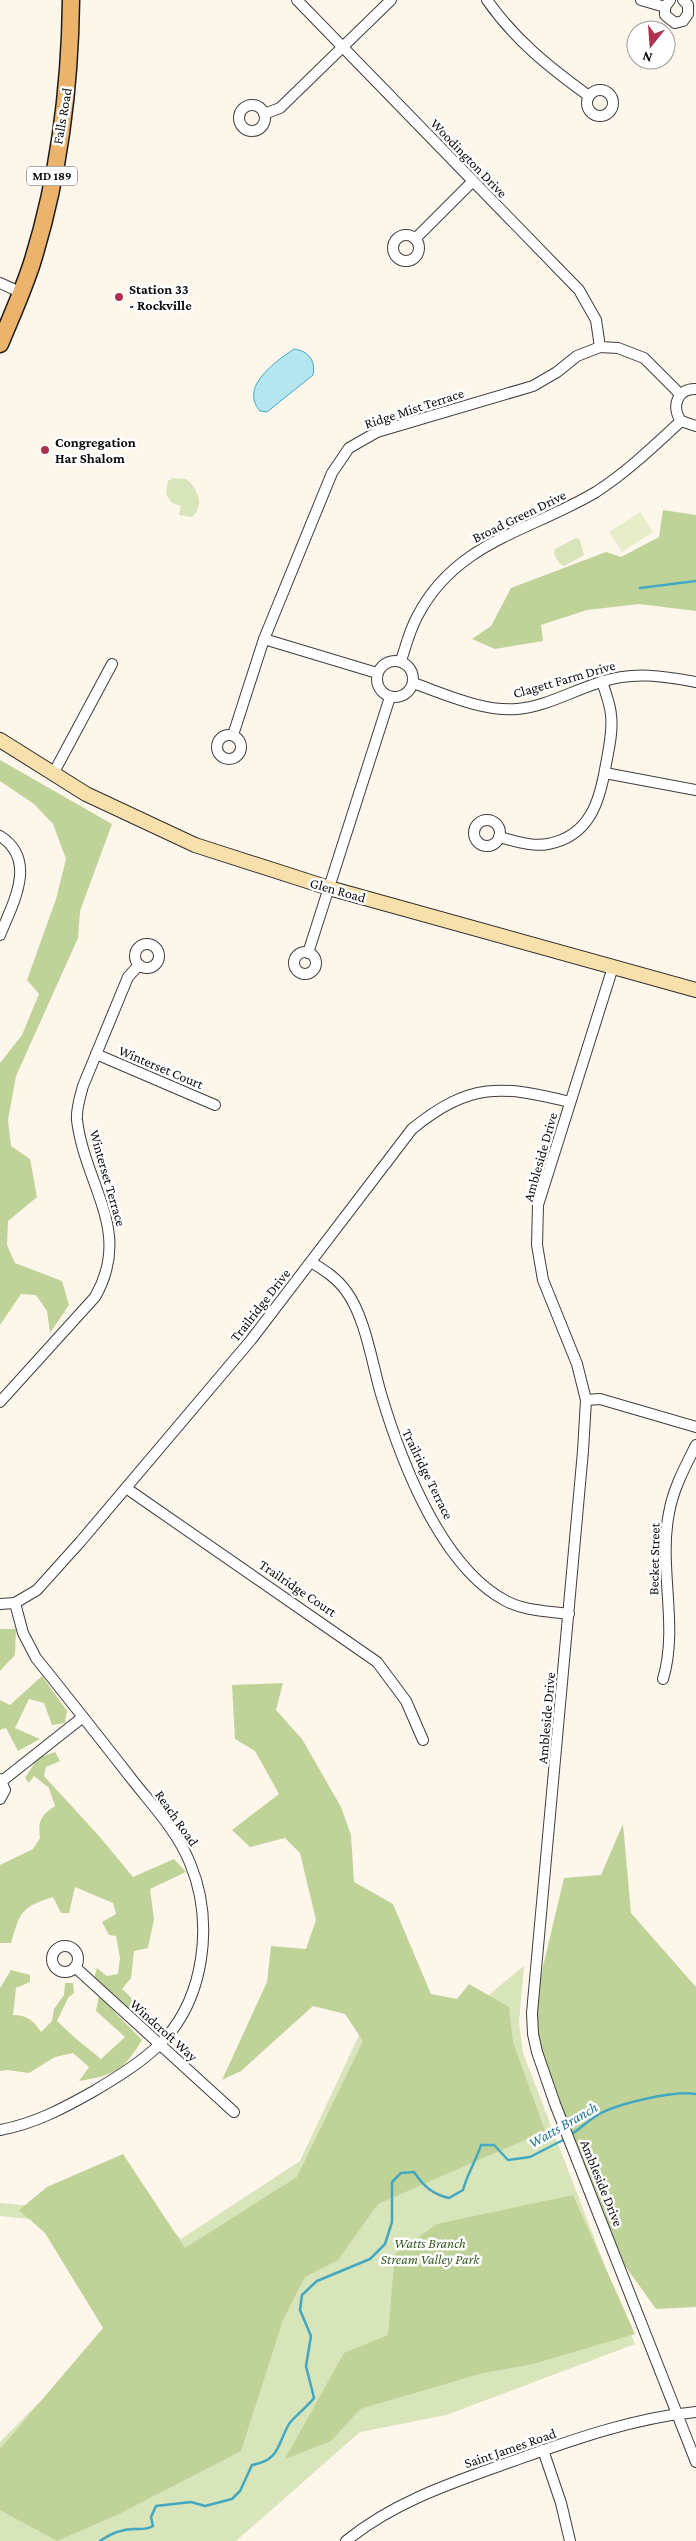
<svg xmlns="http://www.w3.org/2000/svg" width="696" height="2541" font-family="'Crimson Pro',serif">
<rect width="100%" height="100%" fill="#fdf6eb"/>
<g fill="#d8e4b9">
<path d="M 173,478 L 186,479 C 198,488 205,506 192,517 L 179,515 L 181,506 L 172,503 L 166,494 L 168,481 Z"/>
<polygon points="576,538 580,540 584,555 564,566 560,564 554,554 555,549"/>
<polygon points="524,1966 519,2022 523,2053 635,2344 446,2415 360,2432 236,2541 0,2541 0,2442 116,2325 51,2221 0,2216 0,2203 44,2207 152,2209 181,2239 300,2161 361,2031 464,2015"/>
</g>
<g fill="#bfd399">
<polygon points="663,510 696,515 696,611 639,604 587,610 541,625 543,641 495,649 472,639 491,626 511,588 606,552 621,557 659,537"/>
<polygon points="0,760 112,824 80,911 78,938 16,1076 8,1120 11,1146 30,1159 37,1197 8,1221 7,1245 15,1263 62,1281 69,1305 50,1333 47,1311 36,1295 21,1294 0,1325 0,1063 22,1035 39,994 27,980 56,899 66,859 53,824 34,804 0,781"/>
<polygon points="0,1629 16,1629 15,1655 0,1671"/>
<polygon points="42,1676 67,1711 65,1723 52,1725 44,1703 29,1699 15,1728 40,1739 18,1751 6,1728 0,1730 0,1700 10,1705"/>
<polygon points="283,1683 276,1710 302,1739 341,1807 351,1835 354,1882 393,1904 431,1994 457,1999 469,1984 509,2007 513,2042 545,2131 378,2204 338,2260 305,2277 283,2320 241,2451 119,2514 57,2541 0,2510 0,2449 103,2328 45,2233 19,2210 47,2187 123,2154 185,2248 297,2177 363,2041 345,2014 313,2006 241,2071 222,2080 267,1982 271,1946 306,1949 316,1920 300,1853 285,1838 250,1847 232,1830 279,1794 255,1751 235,1739 232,1685"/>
<path d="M 55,1752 L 60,1761 L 46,1767 L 44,1776 L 99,1836 L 133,1877 L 174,1859 L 186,1872 L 150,1889 L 154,1919 L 148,1948 L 134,1951 L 131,1978 L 122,1989 C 137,2002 147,2018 165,2027 L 160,2032 L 149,2028 L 94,1978 L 97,1968 L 107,1976 L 118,1974 L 120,1958 L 116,1936 L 109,1935 L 102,1922 L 116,1914 L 113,1903 L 75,1887 L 69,1913 L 61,1913 L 53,1897 C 20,1908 21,1911 11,1943 L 0,1943 L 0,1865 L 33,1849 L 40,1838 C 38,1821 40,1816 55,1806 L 49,1788 L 34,1776 L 29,1783 L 25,1778 L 38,1758 Z"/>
<polygon points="623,1824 631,1913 696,1987 696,2307 656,2309 613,2249 555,2104 532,2013 564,1878 601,1875"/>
<path d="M 11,1970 L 30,1975 L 30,1982 L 16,1988 L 13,2015 C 27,2015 33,2020 41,2032 L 52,2021 L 54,2009 L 64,1995 L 65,1983 L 73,1983 L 74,1993 L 68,1998 L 57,2021 L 75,2038 L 101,2059 L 125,2037 L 96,2011 L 99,1996 L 142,2040 C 123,2071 115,2075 79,2081 L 89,2067 L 73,2053 L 55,2057 L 29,2073 L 7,2070 L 0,2071 L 0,1988 Z"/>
<polygon points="573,2195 635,2334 533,2364 483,2373 360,2409 331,2441 285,2459 344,2353 388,2335 395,2254 437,2224"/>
</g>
<polygon fill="#e7ecc9" points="640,512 653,532 622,552 609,532"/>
<path fill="#b5e6f0" stroke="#42a7c0" d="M 294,349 C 308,351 316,360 313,375 L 267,412 L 260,411 C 239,387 275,362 294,349 Z"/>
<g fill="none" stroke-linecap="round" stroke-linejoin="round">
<g stroke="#42a7c0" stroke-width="2.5">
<polyline points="640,588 696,581"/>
<path d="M 569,2136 C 580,2129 590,2119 601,2113 C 621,2103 675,2090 696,2094"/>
<path d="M 100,2541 C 110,2534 121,2529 134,2529 C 141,2529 146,2530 153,2526 L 151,2517 L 156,2506 L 191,2502 L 205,2506 L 232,2499 L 240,2491 L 252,2465 C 280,2460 277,2445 289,2424 C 293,2418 308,2406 314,2398 L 306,2366 L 311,2336 L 300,2310 L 302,2295 L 317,2281 L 370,2259 L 385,2244 L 392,2222 L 392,2182 L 401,2173 L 414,2172 C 424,2187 433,2194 449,2198 L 463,2190 C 467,2174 476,2161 481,2145 L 494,2145 L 508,2160 L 530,2157 L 565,2139"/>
</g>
<defs>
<g id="minor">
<polyline points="297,0 579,290 596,320 600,347"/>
<path d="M 487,0 C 515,40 550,68 589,96"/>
<polyline points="641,0 665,7"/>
<polyline points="670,0 665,7 665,15 675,23 683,21 688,14 688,5 683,0"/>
<circle cx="600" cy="103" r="13"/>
<circle cx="252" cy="118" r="13"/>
<polyline points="264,114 280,108 391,0"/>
<circle cx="406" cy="248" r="13"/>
<polyline points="415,239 473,181"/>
<polyline points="0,283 22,293"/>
<path d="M 696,389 C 677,388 671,407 681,421 L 696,426"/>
<polyline points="264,639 377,673"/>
<circle cx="395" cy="679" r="18"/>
<path d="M 401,661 C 406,645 410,629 418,615 C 457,541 531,531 596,492 C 627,472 654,446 681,421"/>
<path d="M 413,683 C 445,694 483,712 517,709 C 545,707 574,690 601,682 C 633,671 664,676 696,682"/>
<circle cx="229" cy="747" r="12"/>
<polyline points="233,735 264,639 332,473 349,448 377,432 533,386 557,372 577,356 600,347 618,348 644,358 680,394"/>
<polyline points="605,773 696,790"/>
<polyline points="53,774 112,664"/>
<circle cx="487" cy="833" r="13"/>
<path d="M 0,836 C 38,860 13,903 0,935"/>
<path d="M 499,837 C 515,841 532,847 548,844 C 590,836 600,801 606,764 C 609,748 613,731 611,715 C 610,703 605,692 602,681"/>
<circle cx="147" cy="956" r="12"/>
<circle cx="305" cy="963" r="11"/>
<polyline points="308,953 390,697"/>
<polyline points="613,967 538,1205 537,1245 543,1280 577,1364 586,1400 583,1451 532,2013 533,2034 537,2052 555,2104 696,2462"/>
<polyline points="96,1054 215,1105"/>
<path d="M 311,1262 C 324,1270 337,1278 346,1291 C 365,1316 372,1363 381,1394 C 401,1461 441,1567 506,1601 C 525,1611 548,1611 569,1614"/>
<polyline points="586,1400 600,1399 696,1427"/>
<path d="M 0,1402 L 95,1297 C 133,1231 85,1186 77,1120 C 76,1109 80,1097 83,1086 L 128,977 L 139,965"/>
<polyline points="126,1488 377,1662 406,1701 423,1740"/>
<path d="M 0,1604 L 15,1603 L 37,1590 L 81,1541 L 251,1340 L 412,1129 C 470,1082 501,1085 570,1102"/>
<path d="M 663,1679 C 679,1626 658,1567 669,1513 C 673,1489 685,1467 696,1445"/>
<polyline points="0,1779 5,1790 0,1799"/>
<polyline points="2,1781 83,1717"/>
<circle cx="65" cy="1959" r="13"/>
<polyline points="75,1967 234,2112"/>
<path d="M 0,2130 C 34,2124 64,2108 94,2091 C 116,2078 139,2064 158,2046 C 206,2000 214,1921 190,1863 C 178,1833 154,1807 134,1782 C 102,1741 69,1699 36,1658 L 23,1633 L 15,1603"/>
<polyline points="543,2450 561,2503 570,2541"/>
<path d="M 346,2541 C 395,2501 454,2482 513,2461 C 572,2440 633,2418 696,2412"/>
</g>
<polyline id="secondary" points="0,740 86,794 195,845 329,888 696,990"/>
<path id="primary" d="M 0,344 C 11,317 23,291 32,263 C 58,180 70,87 71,0"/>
</defs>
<use href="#minor" stroke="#3e3e3e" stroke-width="12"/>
<use href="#secondary" stroke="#2d2d2d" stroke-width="16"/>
<use href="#primary" stroke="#1c1c1c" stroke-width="19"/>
<use href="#minor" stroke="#fff" stroke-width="10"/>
<use href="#secondary" stroke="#f8e0ac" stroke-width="14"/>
<use href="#primary" stroke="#ecb36d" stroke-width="16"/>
</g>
<g fill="#ae3150" stroke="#fff" stroke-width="2">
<circle cx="119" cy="297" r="5"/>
<circle cx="45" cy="450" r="5"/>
</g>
<g text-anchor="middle" stroke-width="5" stroke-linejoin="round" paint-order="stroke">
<rect fill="#fff" stroke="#545454" stroke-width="1" x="27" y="166.5" width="50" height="19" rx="4"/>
<g font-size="12" font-weight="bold" fill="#0b0b0b">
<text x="52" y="180">MD 189</text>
</g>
<g font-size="14" fill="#0b0b0b" stroke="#fff">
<text transform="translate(62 116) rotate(-80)" y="5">Falls Road</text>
<text transform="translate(469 158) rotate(46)" y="5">Woodington Drive</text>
<text transform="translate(414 408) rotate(-18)" y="5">Ridge Mist Terrace</text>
<text transform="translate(519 516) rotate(-26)" y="5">Broad Green Drive</text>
<text transform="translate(564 679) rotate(-16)" y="5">Clagett Farm Drive</text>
<text transform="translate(338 890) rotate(16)" y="5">Glen Road</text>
<text transform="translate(161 1067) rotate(23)" y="5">Winterset Court</text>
<text transform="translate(540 1157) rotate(-74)" y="5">Ambleside Drive</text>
<text transform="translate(108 1178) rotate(74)" y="5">Winterset Terrace</text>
<text transform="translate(260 1305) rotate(-52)" y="5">Trailridge Drive</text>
<text transform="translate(428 1474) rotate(64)" y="5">Trailridge Terrace</text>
<text transform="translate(654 1559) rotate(-89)" y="5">Becket Street</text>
<text transform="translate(298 1588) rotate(34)" y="5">Trailridge Court</text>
<text transform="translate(546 1718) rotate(-85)" y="5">Ambleside Drive</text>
<text transform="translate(177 1818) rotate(55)" y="5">Reach Road</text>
<text transform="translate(164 2030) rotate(42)" y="5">Windcroft Way</text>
<text transform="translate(602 2183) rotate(68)" y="5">Ambleside Drive</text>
<text transform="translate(510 2448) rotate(-19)" y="5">Saint James Road</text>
</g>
<g font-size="14" font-weight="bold" fill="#0b0b0b" stroke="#fff" text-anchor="start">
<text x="129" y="294">Station 33<tspan x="129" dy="16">- Rockville</tspan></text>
<text x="55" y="447">Congregation<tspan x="55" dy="16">Har Shalom</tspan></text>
</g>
<g font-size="14" font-style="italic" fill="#3a5c22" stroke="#fff">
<text x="430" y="2248">Watts Branch<tspan x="430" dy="16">Stream Valley Park</tspan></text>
</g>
<g font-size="15" font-style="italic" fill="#217691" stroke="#fff">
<text transform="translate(563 2125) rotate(-30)" y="5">Watts Branch</text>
</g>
</g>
<g transform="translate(651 45) rotate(197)"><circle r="24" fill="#ffffff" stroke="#9d9d9d"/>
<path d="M0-4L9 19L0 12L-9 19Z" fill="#ae3150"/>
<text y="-8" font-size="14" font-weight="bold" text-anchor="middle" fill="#0b0b0b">N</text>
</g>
</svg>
